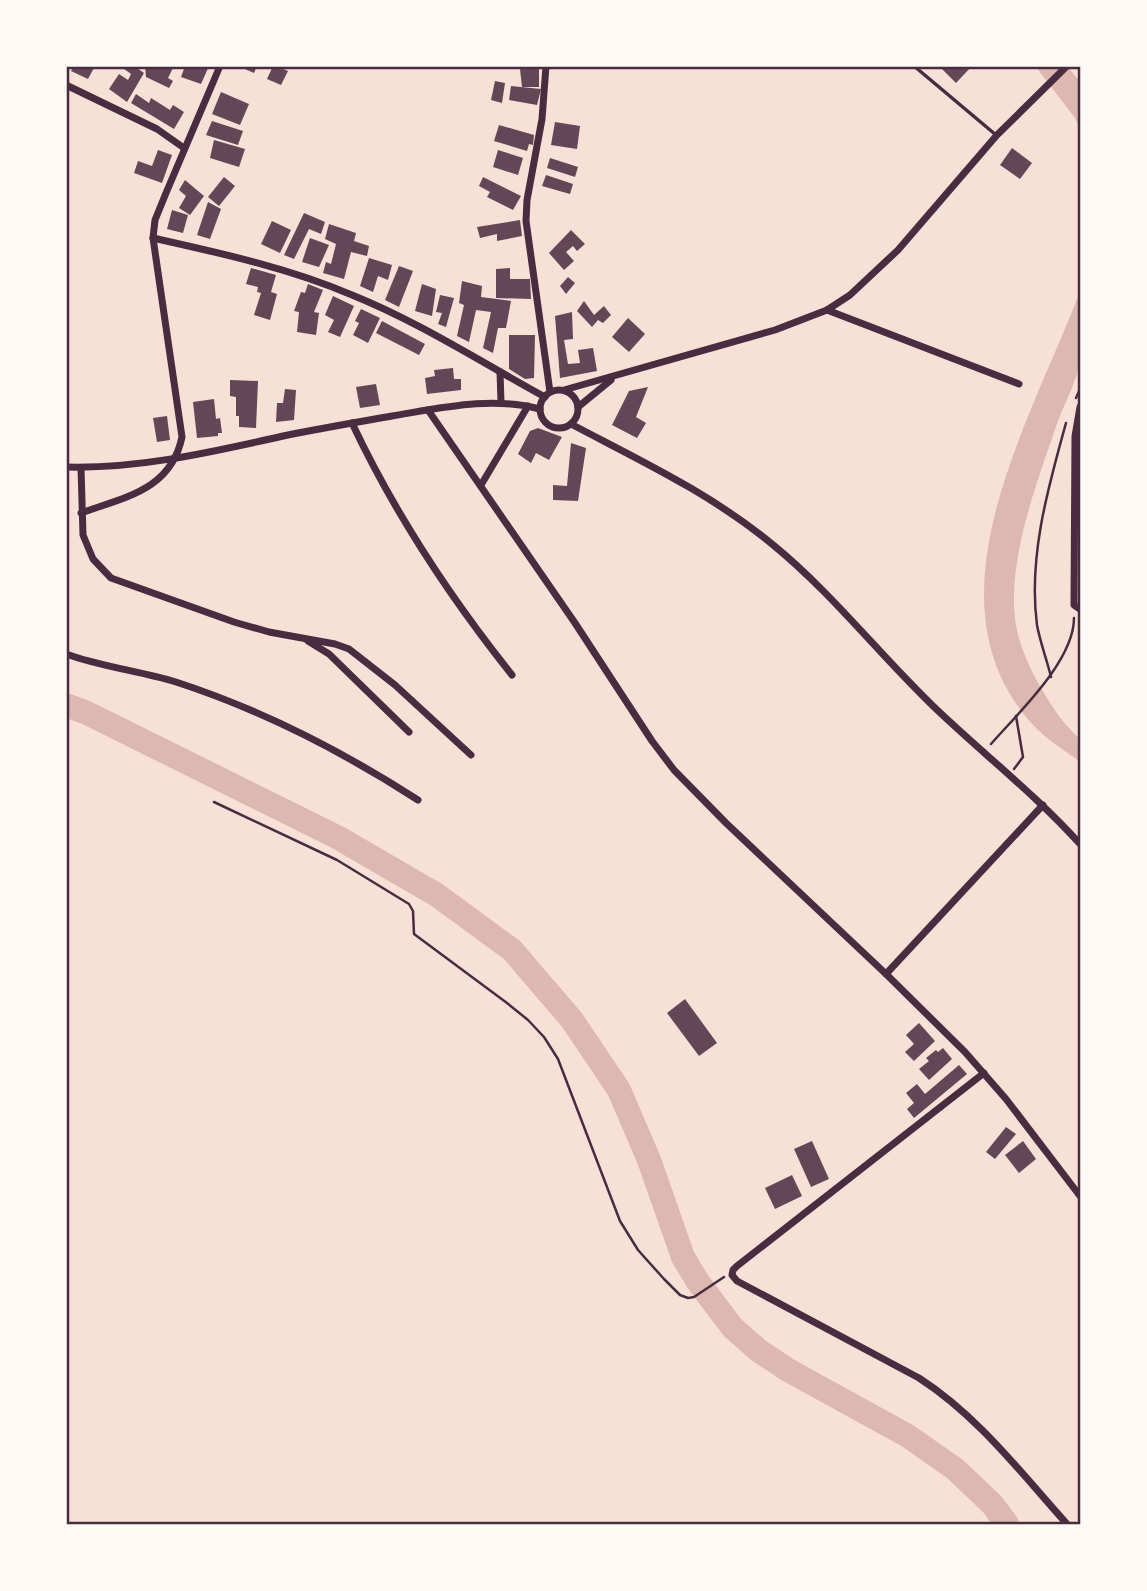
<svg xmlns="http://www.w3.org/2000/svg" width="1147" height="1591" font-family="'Noto Serif',serif">
<rect width="100%" height="100%" fill="#f7e1d7"/>
<g fill="#dcb8b0">
<polygon points="1036,67 1068,67 1080,82 1080,130 1075,118"/>
<path d="M 1080,291 C 1080,313 1084,339 1080,361 C 1077,381 1065,402 1058,421 C 1038,480 1008,555 1015,619 C 1018,643 1029,667 1041,688 C 1052,707 1064,725 1080,739 L 1080,762 C 1066,751 1047,740 1034,726 C 919,602 1032,420 1080,291 Z"/>
</g>
<g fill="none" stroke-linecap="round" stroke-linejoin="round">
<polyline stroke="#dcb8b0" stroke-width="24" points="66,705 87,713 337,837 437,895 512,950 572,1020 619,1090 649,1160 683,1257 698,1282 733,1328 758,1350 788,1370 908,1436 955,1469 992,1504 1007,1524"/>
</g>
<g fill="#644757">
<polygon points="74,66 95,66 88,79 71,71"/>
<polygon points="120,66 134,66 144,73 127,102 109,89 119,74 128,80 131,74"/>
<polygon points="145,66 174,66 168,78 173,81 169,88 146,77"/>
<polygon points="185,66 209,66 201,84 181,77"/>
<polygon points="238,66 257,66 254,73"/>
<polygon points="273,66 282,66 281,68 288,71 281,85 267,79"/>
<polygon points="939,66 972,66 956,83"/>
<polygon points="539,67 539,87 522,87 520,69"/>
<polygon points="495,81 505,83 502,103 491,100"/>
<polygon points="511,86 541,89 537,105 509,100"/>
<polygon points="221,92 249,104 240,125 212,114"/>
<polygon points="136,94 149,103 151,98 170,110 173,105 184,112 174,129 131,103"/>
<polygon points="212,121 243,131 238,145 206,135"/>
<polygon points="555,122 580,126 577,149 551,145"/>
<polygon points="499,125 534,135 533,145 529,144 527,151 494,141"/>
<polygon points="214,140 245,149 239,167 210,158"/>
<polygon points="1012,148 1032,163 1020,179 1000,165"/>
<polygon points="158,150 172,155 162,183 134,173 138,161 152,166"/>
<polygon points="498,150 523,158 518,175 493,167"/>
<polygon points="550,158 578,167 575,177 547,168"/>
<polygon points="546,175 573,184 570,194 542,186"/>
<polygon points="224,177 235,186 219,206 208,197"/>
<polygon points="483,177 521,196 513,210 487,197 490,192 479,186"/>
<polygon points="185,180 204,196 190,215 179,208 186,196 179,190"/>
<polygon points="208,202 221,209 210,239 197,235"/>
<polygon points="172,210 188,215 183,233 167,229"/>
<polygon points="304,213 325,222 321,234 309,229 294,259 284,255"/>
<polygon points="520,220 522,236 497,241 497,234 480,238 477,227"/>
<polygon points="272,221 291,230 280,253 261,244"/>
<polygon points="329,224 356,233 354,241 369,246 367,256 351,252 344,279 323,273 326,262 331,264 336,244 325,239"/>
<polygon points="571,230 585,244 577,251 573,246 566,252 574,261 564,270 549,253"/>
<polygon points="310,238 329,245 319,267 302,262"/>
<polygon points="369,258 392,265 388,280 378,276 373,292 360,286"/>
<polygon points="399,266 413,271 399,307 385,300"/>
<polygon points="251,268 276,275 271,292 277,294 270,320 254,315 261,293 257,292 258,287 246,284"/>
<polygon points="510,268 510,279 530,279 531,299 496,298 496,269"/>
<polygon points="568,277 575,283 566,294 560,286"/>
<polygon points="462,281 482,286 481,297 511,301 506,328 498,328 493,353 483,348 491,312 476,310 469,342 457,336 464,305 459,303"/>
<polygon points="308,284 323,290 314,312 319,313 316,335 297,332 299,312 294,311 301,292 305,293"/>
<polygon points="422,284 436,289 432,316 415,311"/>
<polygon points="440,295 454,298 446,327 438,324 442,313 436,312"/>
<polygon points="333,296 354,306 340,337 328,332 334,320 325,315"/>
<polygon points="584,301 594,315 604,306 611,315 603,323 598,320 592,327 577,311"/>
<polygon points="361,309 380,318 368,343 353,335 359,323 355,321"/>
<polygon points="572,312 573,339 564,340 568,364 580,363 578,350 593,348 597,371 560,378 555,316"/>
<polygon points="628,318 645,334 629,352 612,337"/>
<polygon points="382,321 425,344 419,355 376,333"/>
<polygon points="509,335 535,335 534,378 525,379 509,369"/>
<polygon points="453,368 454,379 461,379 461,390 427,394 425,378 435,376 434,370"/>
<polygon points="230,380 258,381 256,428 239,427 239,416 236,416 236,397 230,396"/>
<polygon points="376,384 380,405 360,408 356,387"/>
<polygon points="648,387 636,417 646,423 637,438 612,425 629,391"/>
<polygon points="285,389 296,390 294,420 276,422 277,403 283,403"/>
<polygon points="214,399 216,419 220,418 222,433 218,433 218,436 197,438 193,402"/>
<polygon points="167,416 170,440 157,442 153,418"/>
<polygon points="538,428 562,437 549,460 536,453 531,463 518,454 530,431"/>
<polygon points="571,443 586,448 578,501 553,500 553,485 567,486"/>
<polygon points="685,999 717,1043 699,1056 667,1013"/>
<polygon points="919,1023 935,1041 914,1061 905,1052 914,1044 906,1035"/>
<polygon points="943,1048 952,1059 929,1080 919,1069 929,1061 926,1058 936,1050 938,1052"/>
<polygon points="959,1065 967,1074 914,1118 907,1109 914,1103 906,1093 917,1084 925,1094"/>
<polygon points="1006,1127 1016,1134 995,1159 986,1152"/>
<polygon points="812,1141 829,1179 811,1187 794,1149"/>
<polygon points="1023,1141 1036,1159 1019,1173 1005,1155"/>
<polygon points="792,1175 802,1196 775,1209 765,1188"/>
</g>
<g fill="none" stroke-linecap="round" stroke-linejoin="round">
<g stroke="#4a2c40" stroke-width="2.5">
<polyline points="1076,398 1080,389"/>
<path d="M 1051,677 C 1047,660 1040,642 1037,625 C 1028,557 1048,488 1066,423"/>
<path d="M 991,744 C 1018,713 1074,661 1074,618"/>
<polyline points="1014,769 1023,757 1016,716"/>
<polyline points="214,802 337,860 409,904 413,911 414,934 507,1003 528,1020 544,1037 558,1059 620,1221 638,1250 664,1279 680,1295 688,1298 694,1297 724,1277"/>
</g>
<polyline stroke="#4a2c40" stroke-width="3.5" points="914,66 996,135"/>
<g stroke="#4a2c40" stroke-width="7">
<polyline points="546,66 542,119 527,200 526,221 550,392"/>
<polyline points="66,85 157,129 184,148"/>
<path d="M 153,238 C 220,253 289,268 352,295 C 419,322 481,362 545,397"/>
<polyline points="827,310 1019,384"/>
<polyline points="500,372 501,402"/>
<polyline points="564,390 775,330 827,310 850,295 898,250 997,135 1067,66"/>
<circle cx="559" cy="409" r="19"/>
<polyline points="578,407 611,380"/>
<polyline points="1080,407 1075,436 1074,605 1080,609"/>
<polyline points="428,410 575,623 652,741 674,770 726,823 886,974 965,1052 1006,1099 1080,1196"/>
<path d="M 352,423 C 395,514 449,596 512,675"/>
<path d="M 571,424 C 641,461 710,493 772,544 C 831,592 878,653 933,706 C 982,753 1035,794 1080,844"/>
<path d="M 66,467 C 142,469 215,451 288,435 C 322,428 358,422 392,416 C 441,408 491,396 540,409"/>
<polyline points="81,468 83,535 93,559 111,578 234,622 269,632 335,644 349,649 395,685 471,755"/>
<polyline points="481,485 528,406"/>
<path d="M 81,513 C 125,497 171,490 182,437 L 153,238 L 155,220 L 166,193 L 220,66"/>
<polyline points="308,641 329,654 409,732"/>
<path d="M 66,654 C 102,667 140,671 176,682 C 262,710 342,751 418,800"/>
<polyline points="886,974 1043,805"/>
<path d="M 984,1073 L 737,1266 L 733,1270 L 732,1275 L 737,1281 L 919,1378 C 978,1416 1021,1473 1067,1524"/>
</g>
</g>
<rect width="1147" height="1591" fill="none" stroke="#fffaf5" stroke-width="136"/>
<rect x="68" y="68" width="1011" height="1455" fill="none" stroke="#4a2c40" stroke-width="2.5"/>
</svg>
